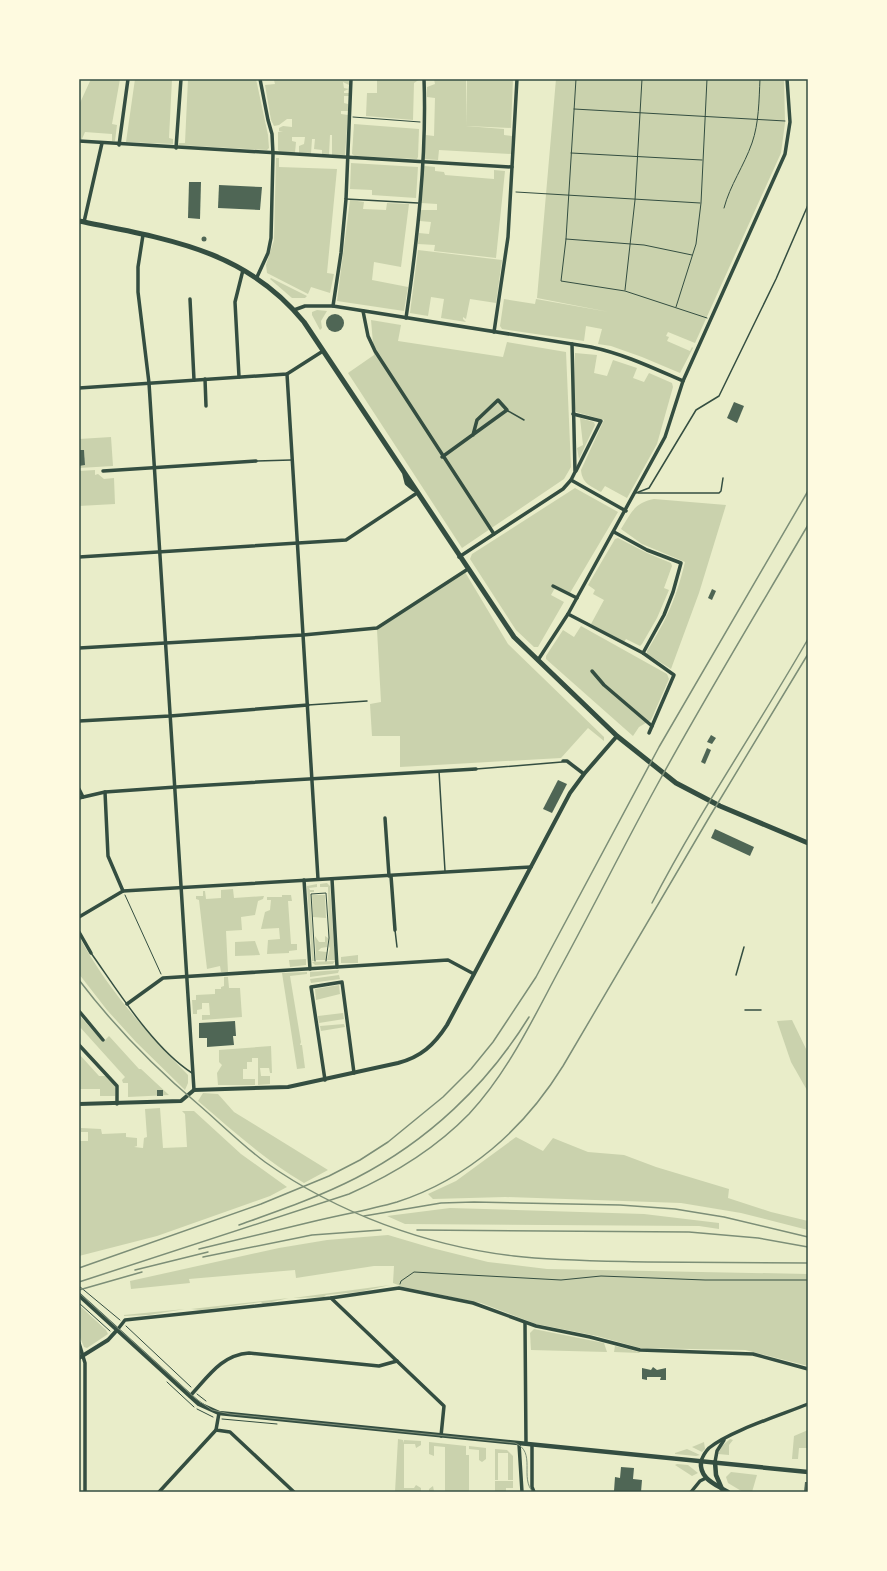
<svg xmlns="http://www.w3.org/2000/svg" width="887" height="1571" font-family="Spectral,serif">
<rect width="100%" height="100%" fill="#e9edc9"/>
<g fill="#cad2ad">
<polygon points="91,79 120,79 112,124 117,125 115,141 112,141 112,134 85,132 82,139 79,139 79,105"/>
<polygon points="135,79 172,79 169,138 173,139 173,144 126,142"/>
<polygon points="188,79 256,79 268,135 269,148 267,150 178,145 179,143 185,143"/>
<polygon points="277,79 349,80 349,85 343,82 344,88 349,89 344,91 344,93 349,93 349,96 344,96 344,103 348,104 348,111 341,111 341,114 348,115 345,155 332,155 332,135 330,135 329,155 322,154 322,150 314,149 315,139 312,139 311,154 299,153 299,146 304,144 305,137 292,137 292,141 296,142 295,153 280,152 278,150 278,132 283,131 279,131 279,128 283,126 292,127 292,119 287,119 279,125 274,126 271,120 265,85 275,84 274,80"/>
<polygon points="377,79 420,79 414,83 413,120 366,116 367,93 377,93"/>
<polygon points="434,79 466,79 466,126 504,129 504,135 512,136 511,154 439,150 438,160 424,159 426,135 434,136 435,98 427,97 427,87 435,84"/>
<polygon points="467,79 513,79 511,128 466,126"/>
<polygon points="556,79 784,79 785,123 781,153 695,343 668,332 666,336 669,337 667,341 690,351 692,347 693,348 680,373 642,357 611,346 598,344 602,329 586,326 584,341 502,329 500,326 504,299 535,304 536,299 609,312 537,298"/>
<polygon points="354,124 419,129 418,157 417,159 355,156 352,154"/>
<polygon points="276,158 279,158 279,167 337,169 327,273 334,274 330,293 311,287 308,294 267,273 266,265 274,240"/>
<polygon points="351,163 418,167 416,198 372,195 372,190 350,189"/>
<polygon points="425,166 435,167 435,171 444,172 445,175 494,179 494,170 505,171 496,258 434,251 435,245 418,244 419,233 429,234 431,222 420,221 421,210 437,210 437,204 421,203 423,167"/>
<polygon points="350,200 364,202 363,209 386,210 387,203 409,204 401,267 374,262 372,280 408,287 404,311 337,301"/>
<polygon points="418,250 502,260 496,303 470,299 466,319 463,317 463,319 466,322 441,318 444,299 431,297 428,316 410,313"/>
<polygon points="271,278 307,296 305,298 292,298 270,279"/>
<polygon points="317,310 327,311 321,321 322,328 320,330 312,315 312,312"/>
<polygon points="371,320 401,325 398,341 503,357 507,342 566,352 571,467 564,479 462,548 348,373 374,355"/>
<path d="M 575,353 L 597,355 L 594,373 L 607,376 L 613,360 L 637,368 L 633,378 L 644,382 L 649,373 L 672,383 L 673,387 L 657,444 L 627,498 L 605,486 L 601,492 C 590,486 582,483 581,470 L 604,420 L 576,412 L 574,406 Z"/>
<polygon points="580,418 594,422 595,425 579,459 577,448 583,445"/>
<polygon points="111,437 113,466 79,468 79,466 85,465 84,450 79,450 79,439"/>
<polygon points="95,470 95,475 98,474 104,479 114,478 115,504 79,506 79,471"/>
<polygon points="575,488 618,512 570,593 556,586 551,595 564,602 538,647 534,647 516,630 470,559 472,554"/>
<path d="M 654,499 L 726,505 L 699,593 L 671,669 L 647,654 L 647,651 C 667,619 676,599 685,562 L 642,544 L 621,529 C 631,513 634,503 654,499 Z"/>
<polygon points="618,538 647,553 671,563 672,566 664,588 669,590 657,618 642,644 640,646 626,639 624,642 591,624 604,600 593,594 595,590 588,585 615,539"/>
<polygon points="465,572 508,644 604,737 604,741 588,728 561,758 400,767 400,736 372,736 370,704 381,702 377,630"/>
<polygon points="581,626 667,674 669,679 651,720 639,727 633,736 546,659 546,656 563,630 574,637"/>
<polygon points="327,883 330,886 335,960 327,960 330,948 329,947 328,887 320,887 320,884"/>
<polygon points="317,884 317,887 309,888 310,890 314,890 314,892 310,892 314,961 312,961 307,886"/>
<polygon points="233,889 234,898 264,896 263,899 258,901 255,915 241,917 242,930 226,931 228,972 221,972 220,966 207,969 199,900 196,899 196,896 203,896 203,891 205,891 206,899 221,898 221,890"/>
<polygon points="282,895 291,895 292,901 288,901 291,944 297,944 297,950 289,951 289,953 267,954 268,940 280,939 279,928 261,929 265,912 270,910 271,900 267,900 267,897 282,897"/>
<polygon points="312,895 325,895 326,918 313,917"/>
<path d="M 79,936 C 106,988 147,1033 188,1075 L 188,1083 L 185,1090 L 136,1042 L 107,1010 L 79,974 Z"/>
<polygon points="315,936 319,942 325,942 325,936 328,938 327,947 321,948 318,951 327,952 326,960 316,960"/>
<polygon points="255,941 260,955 235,956 235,942"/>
<polygon points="358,955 358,963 341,963 341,957"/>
<polygon points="306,959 306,965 290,967 289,960"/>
<polygon points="335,961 333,964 315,965 312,962"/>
<polygon points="339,970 338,973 310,977 310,972"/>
<polygon points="307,972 307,974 290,976 301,1042 300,1045 302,1045 305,1068 297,1069 282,973"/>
<polygon points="339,975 340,979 311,983 310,979"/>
<polygon points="224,977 228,977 229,988 240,988 242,1017 202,1020 202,1015 210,1015 209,1003 202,1003 202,1009 197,1010 197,1014 193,1014 192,1000 196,1000 196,995 215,994 215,989 221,989 221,987 224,986"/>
<polygon points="339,985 340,994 316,1000 315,989"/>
<polygon points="343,1013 344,1019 319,1023 318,1016"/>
<polygon points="79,1015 103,1042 109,1036 139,1069 141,1069 169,1095 128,1097 128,1083 123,1083 122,1080 125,1077 79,1026"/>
<polygon points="792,1020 808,1053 808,1092 791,1062 777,1021"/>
<polygon points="344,1024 345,1027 321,1031 320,1026"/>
<polygon points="271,1046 272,1073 270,1073 269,1068 260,1068 261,1076 270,1076 270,1084 258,1085 258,1058 252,1058 252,1062 247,1062 247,1069 243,1069 243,1079 255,1079 255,1085 218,1085 217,1073 222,1065 219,1062 219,1050"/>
<polygon points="79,1054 99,1076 106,1076 115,1085 115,1096 100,1096 100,1089 79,1089"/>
<path d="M 203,1093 L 218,1094 L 234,1112 L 328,1170 L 304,1183 C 265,1160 232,1130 198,1101 Z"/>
<polygon points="160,1108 163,1148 187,1147 185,1114 182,1111 194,1111 241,1154 287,1187 270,1196 157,1236 79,1256 79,1141 88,1141 88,1132 81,1132 81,1128 101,1129 102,1134 126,1133 126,1137 137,1138 137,1146 134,1147 143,1148 144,1138 147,1137 145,1109"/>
<polygon points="516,1137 543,1151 553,1138 588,1152 624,1155 656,1167 729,1189 728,1198 771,1212 808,1221 808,1230 741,1213 681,1203 505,1197 433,1199 428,1194 456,1181"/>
<polygon points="450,1208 644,1214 719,1223 719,1229 699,1226 405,1224 387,1216"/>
<polygon points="388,1235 432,1248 488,1262 547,1269 808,1274 808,1366 745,1350 640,1348 597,1336 536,1324 481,1303 403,1287 393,1283 394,1266 374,1266 296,1278 295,1270 189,1279 190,1283 131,1289 130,1281 279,1248 327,1240"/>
<polygon points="390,1285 359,1292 326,1295 324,1297 293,1298"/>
<polygon points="289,1298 263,1304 261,1302 201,1310 191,1309"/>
<polygon points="79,1305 106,1330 108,1334 87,1348 84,1347 79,1335"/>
<polygon points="185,1309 149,1315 124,1316 124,1315"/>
<polygon points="534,1329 604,1343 607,1352 531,1350 530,1333"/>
<polygon points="615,1346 639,1352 640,1353 614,1352"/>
<polygon points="808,1430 808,1448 799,1448 798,1459 792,1459 794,1436"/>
<polygon points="398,1439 403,1440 403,1443 404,1440 421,1441 421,1445 416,1448 415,1444 404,1444 404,1488 414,1488 416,1485 421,1488 421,1492 395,1492"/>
<polygon points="730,1439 733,1440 729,1445 729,1455 718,1454 722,1446"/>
<polygon points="429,1442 466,1446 466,1455 469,1455 469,1492 429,1492 429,1489 433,1486 434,1491 445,1491 445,1447 434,1446 434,1456 429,1454"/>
<polygon points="704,1442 705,1449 702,1452 692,1447"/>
<polygon points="469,1446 486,1448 486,1459 482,1462 479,1460 479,1450 469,1449"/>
<polygon points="495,1449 507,1450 513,1456 513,1480 508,1480 508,1453 498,1453 498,1480 495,1480"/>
<polygon points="687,1449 700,1455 696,1456 675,1454 675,1453"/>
<polygon points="677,1464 688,1465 698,1473 692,1476 675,1465"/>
<polygon points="731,1472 757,1475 752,1492 743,1492 728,1483 726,1477"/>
<polygon points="495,1481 513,1481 513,1488 506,1488 506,1492 495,1492"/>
</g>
<g fill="#4f6655">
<polygon points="189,182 201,182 200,219 188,218"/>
<polygon points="219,185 262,187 260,210 218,208"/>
<circle cx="204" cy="239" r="2.5"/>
<circle cx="335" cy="323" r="9"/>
<polygon points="734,402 744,406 737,423 727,418"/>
<polygon points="79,450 84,450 85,465 79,466"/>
<polygon points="712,589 716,591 712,600 708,598"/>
<polygon points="711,735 716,738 712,744 707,742"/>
<polygon points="707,748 711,750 705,764 701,762"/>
<polygon points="558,780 567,784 552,813 543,809"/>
<polygon points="715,829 754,847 750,856 711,838"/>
<polygon points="235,1021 236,1036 233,1036 234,1045 207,1047 207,1038 199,1038 199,1023"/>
<rect x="157" y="1090" width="6" height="6"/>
<polygon points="653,1367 657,1370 666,1368 666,1380 660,1380 661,1377 647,1377 647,1380 642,1379 642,1368 651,1370"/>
<polygon points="621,1467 634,1468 633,1479 642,1480 641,1492 614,1491 615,1477 620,1478"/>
<polygon points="805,1482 808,1482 808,1492 804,1492"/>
</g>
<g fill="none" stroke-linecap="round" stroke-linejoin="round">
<g stroke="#344e41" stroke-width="1">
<polyline points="576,79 566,239 561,281 625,291 707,318"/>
<polyline points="574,109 785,121"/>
<polyline points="353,117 420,122"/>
<polyline points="571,153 702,160"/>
<polyline points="516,192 700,203"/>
<path d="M 724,208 C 730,185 744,166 752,143 C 759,123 759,100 760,79"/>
<polyline points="566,239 644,245 692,255"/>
<polyline points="625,290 635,200 642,79"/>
<polyline points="676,307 696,244 701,203 707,79"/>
<polyline points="125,895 161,974"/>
<polyline points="315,961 311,894 326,893 329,938 326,961"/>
<polyline points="400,1284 401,1281 414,1272 561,1280 601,1276 705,1280 808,1280"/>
<polyline points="79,1286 120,1320"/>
<polyline points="79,1303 110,1331"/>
<polyline points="126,1326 191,1387"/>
<polyline points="167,1382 194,1407"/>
<polyline points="197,1394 206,1401"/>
<polyline points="197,1409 213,1417"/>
<polyline points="222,1419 277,1424"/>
</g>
<g stroke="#344e41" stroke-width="1.5">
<polyline points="346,199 418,203"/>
<polyline points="508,411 524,420"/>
<polyline points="257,461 291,460"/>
<polyline points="636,493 649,488 696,410 719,396 776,279 808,205"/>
<polyline points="638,493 719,493 721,491 723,478"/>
<polyline points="308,705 367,701"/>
<polyline points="476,769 562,762"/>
<polyline points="439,771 445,871"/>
<polyline points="395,930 397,947"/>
<path d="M 91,953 C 118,991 153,1048 192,1073"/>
<polyline points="736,975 744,947"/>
<polyline points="745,1010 761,1010"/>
</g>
<g stroke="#344e41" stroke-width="3.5">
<polyline points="79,141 512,167"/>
<polyline points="119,145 128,79"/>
<polyline points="176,148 181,79"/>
<polyline points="84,222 102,143"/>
<polyline points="143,235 138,267 138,292 149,383 194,1090"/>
<polyline points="257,277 268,253 271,238 273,154 272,134 268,120 260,79"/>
<polyline points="190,299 194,380"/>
<polyline points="333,306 341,253 346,199 351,79"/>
<path d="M 294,310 L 305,306 L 333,306 L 591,347 C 624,354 653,368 683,381"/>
<polyline points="363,311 368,336 375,351 494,534"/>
<path d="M 406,318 C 417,242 427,157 424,79"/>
<polyline points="494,332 508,237 517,79"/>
<polyline points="287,374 318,879"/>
<polyline points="239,377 235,302 243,270"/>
<polyline points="205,379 206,406"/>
<polyline points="79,388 287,374 323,351"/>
<polyline points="573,414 601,421 576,471"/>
<polyline points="442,457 507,410 498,400 477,420 473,435"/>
<polyline points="103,471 256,461"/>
<polyline points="571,480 626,511"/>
<polyline points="614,532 647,550 681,563 673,592 664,615 643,653"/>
<polyline points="79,557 346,540 417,493"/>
<polyline points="459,557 563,489 571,480 575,472 572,344"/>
<polyline points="553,586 577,598"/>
<polyline points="568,614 643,653 674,675 649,733"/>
<polyline points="79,648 303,635 377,628 468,569"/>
<polyline points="538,660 568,614 665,437 683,381 785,154 790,122 787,79"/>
<polyline points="592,671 604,685 652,726"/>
<polyline points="79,721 170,716 308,705"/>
<polyline points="563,761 567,761 584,774"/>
<polyline points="79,789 83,797"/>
<polyline points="105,792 108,856 123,891"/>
<polyline points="79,798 105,792 176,787 476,769"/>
<polyline points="385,818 389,876"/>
<polyline points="391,876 395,930"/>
<polyline points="332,879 337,967"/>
<polyline points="304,880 310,969"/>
<polyline points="79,917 123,891 531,867"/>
<polyline points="79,932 91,953"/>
<polyline points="127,1004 163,978 448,960 474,974"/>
<polyline points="79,1011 103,1040"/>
<polyline points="79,1045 117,1086 117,1104"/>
<polyline points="325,1080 311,987 342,982 354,1073"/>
<polyline points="331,1298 444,1406 441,1436"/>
<polyline points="525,1323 526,1444"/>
<polyline points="118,1329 125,1320 331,1298 399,1288 473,1303 536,1326 590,1337 640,1350 753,1354 808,1369"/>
<polyline points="79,1343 85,1363 85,1492"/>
<path d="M 190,1396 C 208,1377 221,1355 249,1353 L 379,1366 L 397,1361"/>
<polyline points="219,1413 216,1430 230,1432 294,1492"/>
<polyline points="519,1444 522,1492"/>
<polyline points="532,1445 532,1487 534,1492"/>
<path d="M 701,1461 C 703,1456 705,1452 709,1448 C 730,1431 781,1415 808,1404"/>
<polyline points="715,1462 717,1451 724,1440"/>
<polyline points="159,1492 216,1430"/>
<polyline points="691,1492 700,1481 706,1478"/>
</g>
<g stroke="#344e41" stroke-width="4">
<path d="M 79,1104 L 181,1101 L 194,1090 L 288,1087 L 398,1063 C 421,1057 434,1045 447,1025 L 570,793 L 584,774 L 617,736"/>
<polyline points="79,1358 108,1340 118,1329"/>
</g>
<g stroke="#344e41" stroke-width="4.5">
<polyline points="79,1295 199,1404 219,1413 808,1472"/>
<path d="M 701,1461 C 699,1479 715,1484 728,1492"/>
<polyline points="715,1462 716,1475 722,1489"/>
</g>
<g stroke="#344e41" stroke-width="5">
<path d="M 79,221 C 166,239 245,249 304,322 L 514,637 L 617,736 L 676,783 L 720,806 L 808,843"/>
<polyline points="405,475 407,483 414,489"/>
</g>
<path stroke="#7c8e77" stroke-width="1" d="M 79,1293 L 195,1398 L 212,1410 L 230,1414 L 515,1443 C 537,1452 519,1478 533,1492"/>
<g stroke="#7c8e77" stroke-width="1.5">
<path d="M 652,903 C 699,812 757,728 808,639"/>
<path d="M 79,980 C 114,1026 155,1068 199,1105 C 221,1124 242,1145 265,1162 C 337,1213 427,1246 514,1256 C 558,1261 603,1261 647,1262 C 700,1262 754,1263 808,1263"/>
<polyline points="364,1216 441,1203 474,1202 620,1205 675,1209 724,1217 808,1237"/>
<path d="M 239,1225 C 278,1211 319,1197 356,1178 C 428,1141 487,1085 529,1017"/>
<polyline points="417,1230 689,1232 758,1238 808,1247"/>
<path d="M 199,1249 C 237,1240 274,1231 311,1222 C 340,1215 369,1210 397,1202 C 468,1179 524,1129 563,1066 L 710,816 L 808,654"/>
<polyline points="203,1257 312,1235 381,1230"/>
<polyline points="79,1268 261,1204 329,1176 360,1160 388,1142 443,1097 471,1069 493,1042 536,977 659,747 808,491"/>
<polyline points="135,1270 208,1252"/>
<path d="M 79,1282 L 349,1194 C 392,1175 436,1148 469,1114 C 507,1073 531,1023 557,974 C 591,912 622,849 656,787 C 704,699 757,612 808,525"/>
<polyline points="79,1290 142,1272"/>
</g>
</g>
<rect width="887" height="1571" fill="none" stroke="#fefae0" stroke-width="160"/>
<rect x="80" y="80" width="727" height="1411" fill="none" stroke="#344e41" stroke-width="1.5"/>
</svg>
